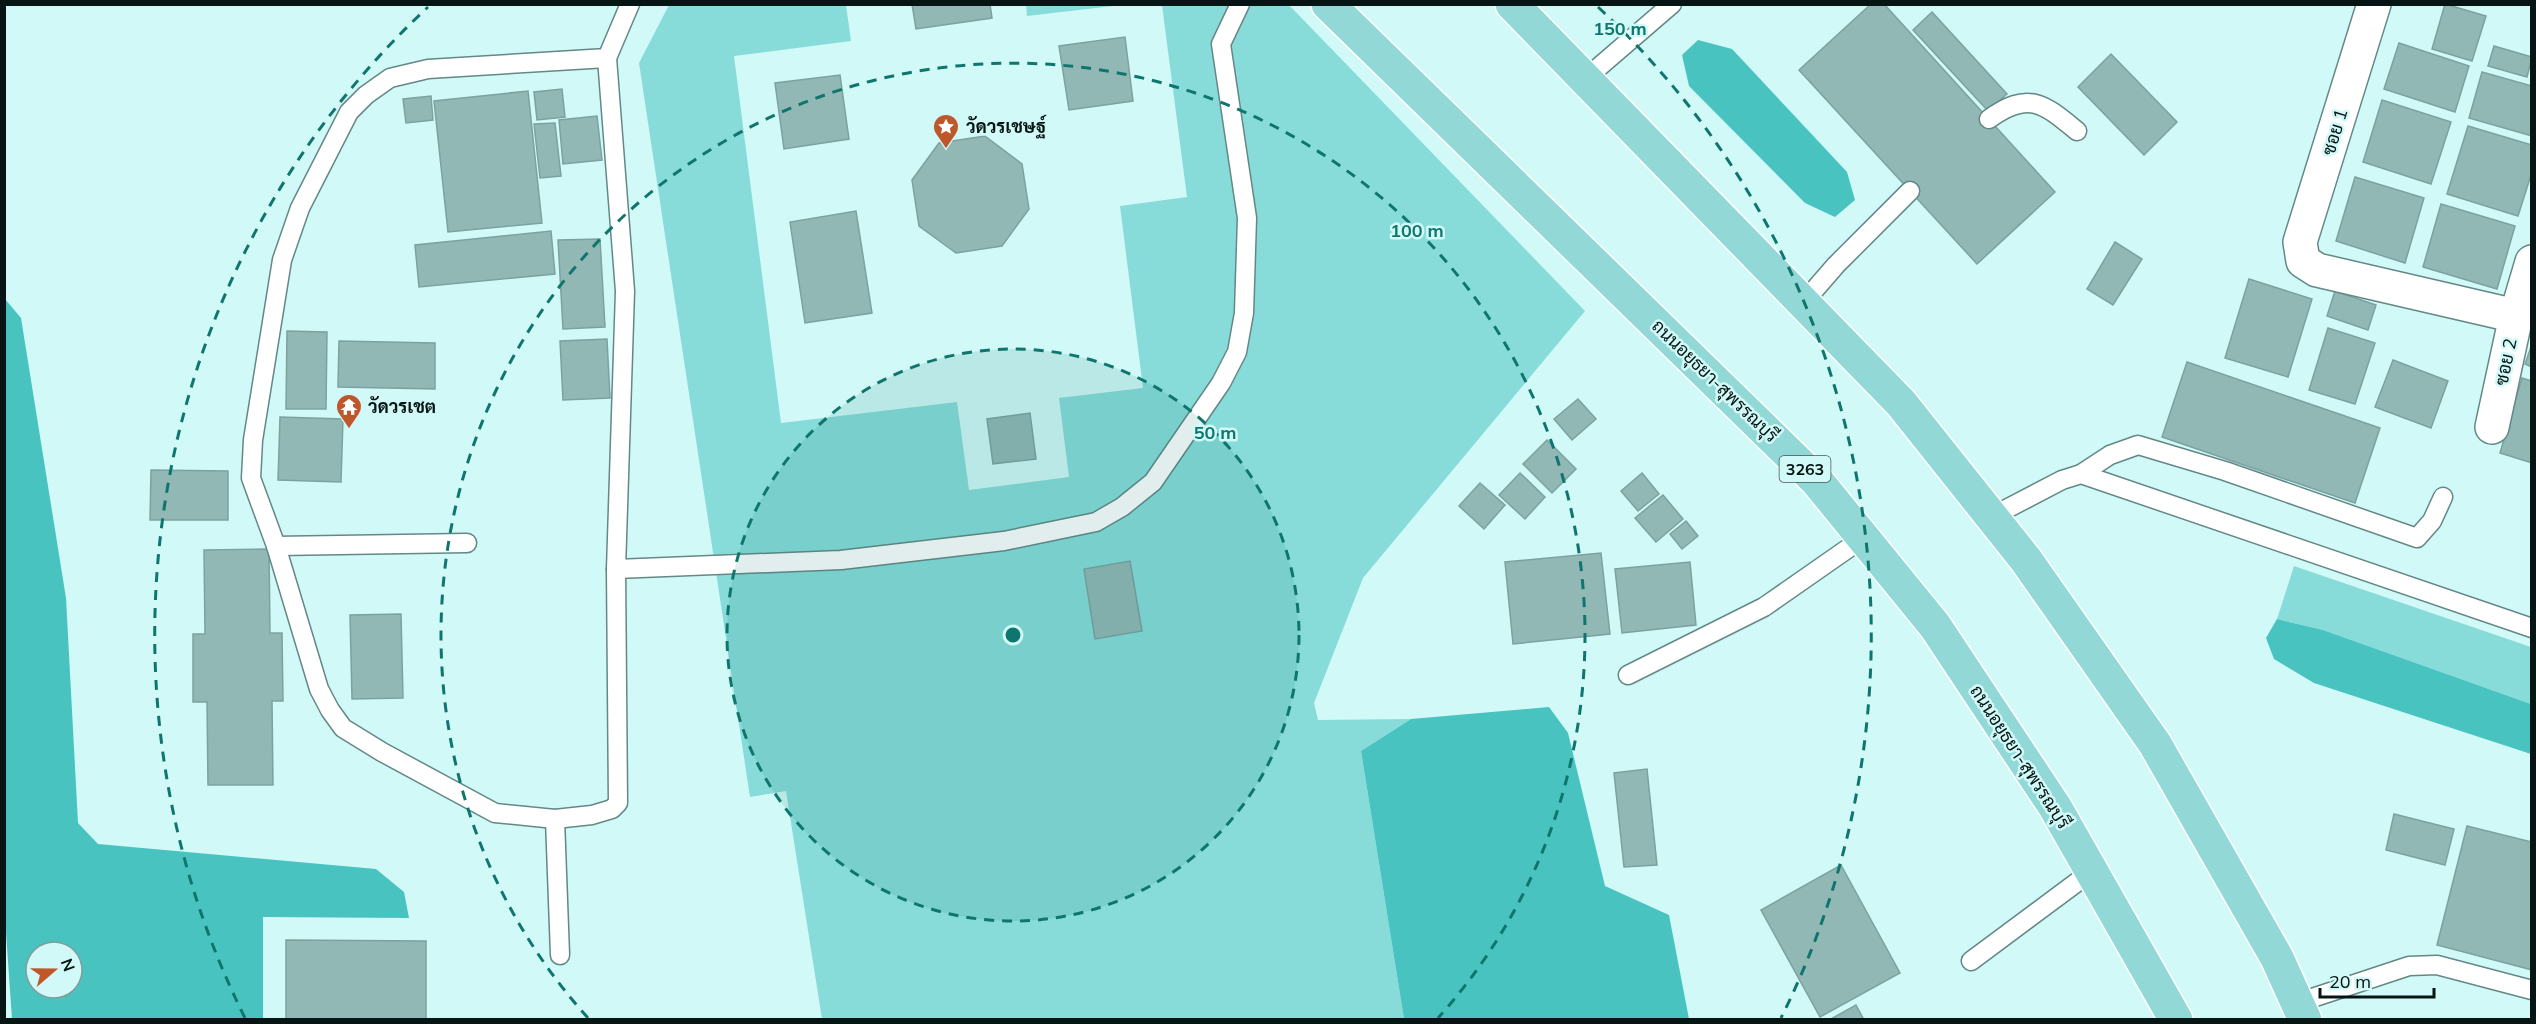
<svg xmlns="http://www.w3.org/2000/svg" width="2536" height="1024" font-family="Mulish,Sarabun,sans-serif">
<rect width="100%" height="100%" fill="#d1f9f7"/>
<g fill="#87dcd9">
<polygon points="1026,4 1122,4 1122,5 1027,16"/>
<polygon points="669,5 846,5 851,41 734,56 781,423 957,402 969,490 1069,477 1059,398 1143,388 1120,206 1187,197 1162,5 1289,5 1585,311 1363,578 1314,703 1318,720 1411,719 1361,751 1404,1019 822,1019 786,791 750,797 639,63"/>
<polygon points="2294,566 2531,647 2531,704 2323,630 2277,619"/>
</g>
<g fill="#49c3c0" fill-rule="evenodd">
<polygon points="1698,40 1732,49 1847,172 1855,200 1835,217 1805,203 1689,86 1682,55"/>
<path d="M 5,299 L 21,318 L 66,598 L 78,823 L 98,844 L 376,869 L 404,892 L 409,918 L 263,917 L 263,1019 L 12,1019 L 4,904 ZM 36,952 L 72,952 L 72,988 L 36,988 Z"/>
<polygon points="2277,619 2323,630 2531,704 2531,754 2314,683 2274,659 2266,638"/>
<polygon points="1549,707 1568,733 1605,886 1669,915 1689,1019 1404,1019 1361,751 1411,719"/>
</g>
<g fill="#92b8b6" stroke="#7ca2a0" stroke-width="1.5">
<polygon points="912,4 990,4 992,18 916,29"/>
<polygon points="1871,4 1884,4 2055,192 1977,264 1799,70"/>
<polygon points="2445,4 2486,16 2472,61 2432,49"/>
<polygon points="1932,12 2007,94 1988,111 1913,30"/>
<polygon points="1125,37 1133,101 1069,110 1059,46"/>
<polygon points="2399,43 2469,66 2455,112 2384,89"/>
<polygon points="2494,46 2532,57 2527,77 2488,66"/>
<polygon points="2111,54 2177,122 2144,155 2078,87"/>
<polygon points="2482,72 2532,86 2532,136 2469,118"/>
<polygon points="840,75 849,139 784,149 775,83"/>
<polygon points="562,89 565,117 537,120 534,92"/>
<polygon points="528,91 542,223 448,232 434,101"/>
<polygon points="431,96 433,120 406,123 403,99"/>
<polygon points="2382,100 2451,122 2431,184 2363,162"/>
<polygon points="597,116 602,160 563,164 559,120"/>
<polygon points="555,123 561,176 540,178 534,124"/>
<polygon points="2468,126 2532,145 2532,172 2518,216 2447,194"/>
<polygon points="985,136 1022,164 1029,209 1002,246 956,253 919,226 912,180 939,143"/>
<polygon points="2355,177 2424,198 2405,263 2336,241"/>
<polygon points="2441,204 2515,226 2497,289 2423,267"/>
<polygon points="856,211 872,313 805,323 790,222"/>
<polygon points="551,231 555,274 419,287 415,245"/>
<polygon points="600,239 605,327 563,329 558,240"/>
<polygon points="2115,242 2142,259 2113,305 2087,289"/>
<polygon points="2249,279 2312,299 2288,377 2225,358"/>
<polygon points="2335,291 2376,305 2368,330 2327,316"/>
<polygon points="2328,328 2375,343 2355,404 2309,390"/>
<polygon points="287,331 327,332 326,409 286,409"/>
<polygon points="607,339 610,398 563,400 560,341"/>
<polygon points="339,341 435,343 435,389 338,387"/>
<polygon points="2532,344 2532,367 2525,364"/>
<polygon points="2393,360 2448,381 2431,428 2375,407"/>
<polygon points="2187,362 2380,428 2355,503 2162,437"/>
<polygon points="2522,378 2532,381 2532,463 2500,453"/>
<polygon points="1578,399 1596,419 1572,440 1554,419"/>
<polygon points="1030,413 1036,459 993,464 987,419"/>
<polygon points="280,417 343,419 341,482 278,480"/>
<polygon points="1547,440 1576,469 1552,493 1523,464"/>
<polygon points="151,470 228,471 228,520 150,520"/>
<polygon points="1520,473 1545,497 1525,519 1499,495"/>
<polygon points="1642,473 1659,494 1638,511 1621,491"/>
<polygon points="1480,483 1505,505 1484,529 1459,506"/>
<polygon points="1663,495 1683,519 1656,542 1635,518"/>
<polygon points="1686,521 1698,536 1682,549 1670,534"/>
<polygon points="269,549 270,633 282,633 283,701 272,701 273,785 208,785 207,702 193,702 193,634 205,634 204,550"/>
<polygon points="1601,553 1610,634 1513,644 1505,562"/>
<polygon points="1130,561 1142,631 1095,639 1084,569"/>
<polygon points="1690,562 1696,625 1622,633 1615,569"/>
<polygon points="401,614 403,698 352,699 350,615"/>
<polygon points="1647,769 1657,865 1624,867 1614,773"/>
<polygon points="2394,814 2454,829 2445,865 2386,850"/>
<polygon points="2467,826 2532,842 2532,970 2437,945"/>
<polygon points="1841,865 1900,973 1820,1017 1761,910"/>
<polygon points="286,940 426,941 426,1020 286,1020"/>
<polygon points="1856,1005 1864,1020 1829,1020"/>
</g>
<g fill="none" stroke-linecap="round" stroke-linejoin="round">
<defs>
<g id="lane">
<polyline points="607,58 625,291 616,569 841,560 1004,541 1096,522 1122,507 1153,482 1221,383 1237,352 1244,313 1247,218 1221,44 1240,4"/>
<polyline points="1585,79 1672,4"/>
<path d="M 1989,119 C 2029,90 2044,104 2077,131"/>
<polyline points="1803,303 1836,265 1910,191"/>
<polyline points="2081,474 2110,455 2138,445 2225,471 2417,538 2432,521 2443,497"/>
<polyline points="1991,517 2062,480 2081,474 2532,628"/>
<polyline points="276,546 467,543"/>
<polyline points="616,569 618,803 612,809 592,815 555,819 495,813 382,752 343,728 330,710 319,689 276,546 251,478 253,440 282,260 300,208 349,112 366,95 390,78 428,69 607,58 630,4"/>
<polyline points="1628,675 1764,607 1863,538"/>
<polyline points="555,819 560,955"/>
<polyline points="1971,961 2092,871"/>
<polyline points="2297,1003 2409,966 2437,965 2532,990"/>
</g>
<g id="street">
<polyline points="2374,4 2300,242 2303,261 2317,270 2516,316"/>
<polyline points="2492,427 2516,316 2532,262"/>
</g>
<g id="primary">
<polyline points="1328,4 1817,481 1935,626 2055,807 2176,1020"/>
<polyline points="1512,4 1901,403 2026,560 2155,744 2277,958 2305,1020"/>
</g>
</defs>
<use href="#lane" stroke="#638886" stroke-width="21"/>
<use href="#street" stroke="#638886" stroke-width="36"/>
<use href="#primary" stroke="#fff" stroke-width="36"/>
<use href="#lane" stroke="#fff" stroke-width="18"/>
<use href="#street" stroke="#fff" stroke-width="33"/>
<use href="#primary" stroke="#92d8d6" stroke-width="33"/>
</g>
<circle cx="1013" cy="635" r="286" fill="#0f766e" fill-opacity=".12"/>
<g fill="none" stroke="#0f766e" stroke-width="3" stroke-dasharray="10 8">
<circle cx="1013" cy="635" r="286"/>
<path d="M588 1018A572 572 0 1 1 1438 1018"/>
<path d="M245 1018A858 858 0 0 1 428 7M1598 7A858 858 0 0 1 1781 1018"/>
</g>
<defs>
<symbol id="sight-pin" viewBox="-11 -11 22 30"><path d="M0 17L-7.5 6A9.5 9.5 0 1 1 7.5 6Z" fill="#be582a" stroke="#d1f9f7"/><path d="M0-6L1.8-2.2L6-1.7L2.9 1.2L3.7 5.4L0 3.3L-3.7 5.4L-2.9 1.2L-6-1.7L-1.8-2.2Z" fill="#fff"/></symbol>
<symbol id="temple-pin" viewBox="-11 -11 22 30"><path d="M0 17L-7.5 6A9.5 9.5 0 1 1 7.5 6Z" fill="#be582a" stroke="#d1f9f7"/><path d="M0-6L5-2H3V0L6.5 2.5H4V6H1.5V3h-3V6H-4V2.5H-6.5L-3 0V-2H-5Z" fill="#fff"/></symbol>
</defs>
<g fill-rule="evenodd">
<use href="#sight-pin" x="931" y="112" width="30" height="40"/>
<use href="#temple-pin" x="334" y="392" width="30" height="40"/>
</g>
<g text-anchor="middle" stroke-width="5" stroke-linejoin="round" paint-order="stroke">
<rect fill="#d1f9f7" stroke="#435958" stroke-width="1.5" x="1779.5" y="456" width="51" height="26" rx="4.5"/>
<g font-size="16" font-weight="bold" fill="#061414">
<text x="1805" y="475">3263</text>
</g>
<g font-size="18" font-weight="bold" fill="#061414" stroke="#d1f9f7" text-anchor="start">
<text x="966" y="133">วัดวรเชษฐ์</text>
<text x="368" y="413">วัดวรเชต</text>
</g>
<g font-size="18" fill="#061414" stroke="#d1f9f7">
<text transform="translate(2335 132) rotate(-73)" y="6">ซอย 1</text>
<text transform="translate(2506 362) rotate(-78)" y="6">ซอย 2</text>
<text transform="translate(1715 381) rotate(44)" y="6">ถนนอยุธยา-สุพรรณบุรี</text>
<text transform="translate(2020 757) rotate(57)" y="6">ถนนอยุธยา-สุพรรณบุรี</text>
</g>
</g>
<circle cx="1013" cy="635" r="9" fill="#0f766e" stroke="#d1f9f7" stroke-width="3"/>
<g font-size="18" text-anchor="middle" font-weight="bold" fill="#0f766e" stroke="#d1f9f7" stroke-width="5" stroke-linejoin="round" paint-order="stroke">
<text x="1620" y="35">150 m</text>
<text x="1417" y="237">100 m</text>
<text x="1215" y="439">50 m</text>
</g>
<rect width="2536" height="1024" fill="none" stroke="#061414" stroke-width="12"/>
<g transform="translate(54 970) rotate(70)"><circle r="28" fill="#d1f9f7" stroke="#809d9c" stroke-width="1.5"/>
<path d="M0-4.5L10 22L0 15L-10 22Z" fill="#be582a"/>
<text y="-9" font-size="16" font-weight="bold" text-anchor="middle" fill="#061414">N</text>
</g>
<path d="M2320 988v9h114v-9" fill="none" stroke="#061414" stroke-width="3"/>
<text x="2329" y="988" font-size="18" fill="#061414" stroke="#d1f9f7" stroke-width="4.5" paint-order="stroke">20 m</text>
</svg>
